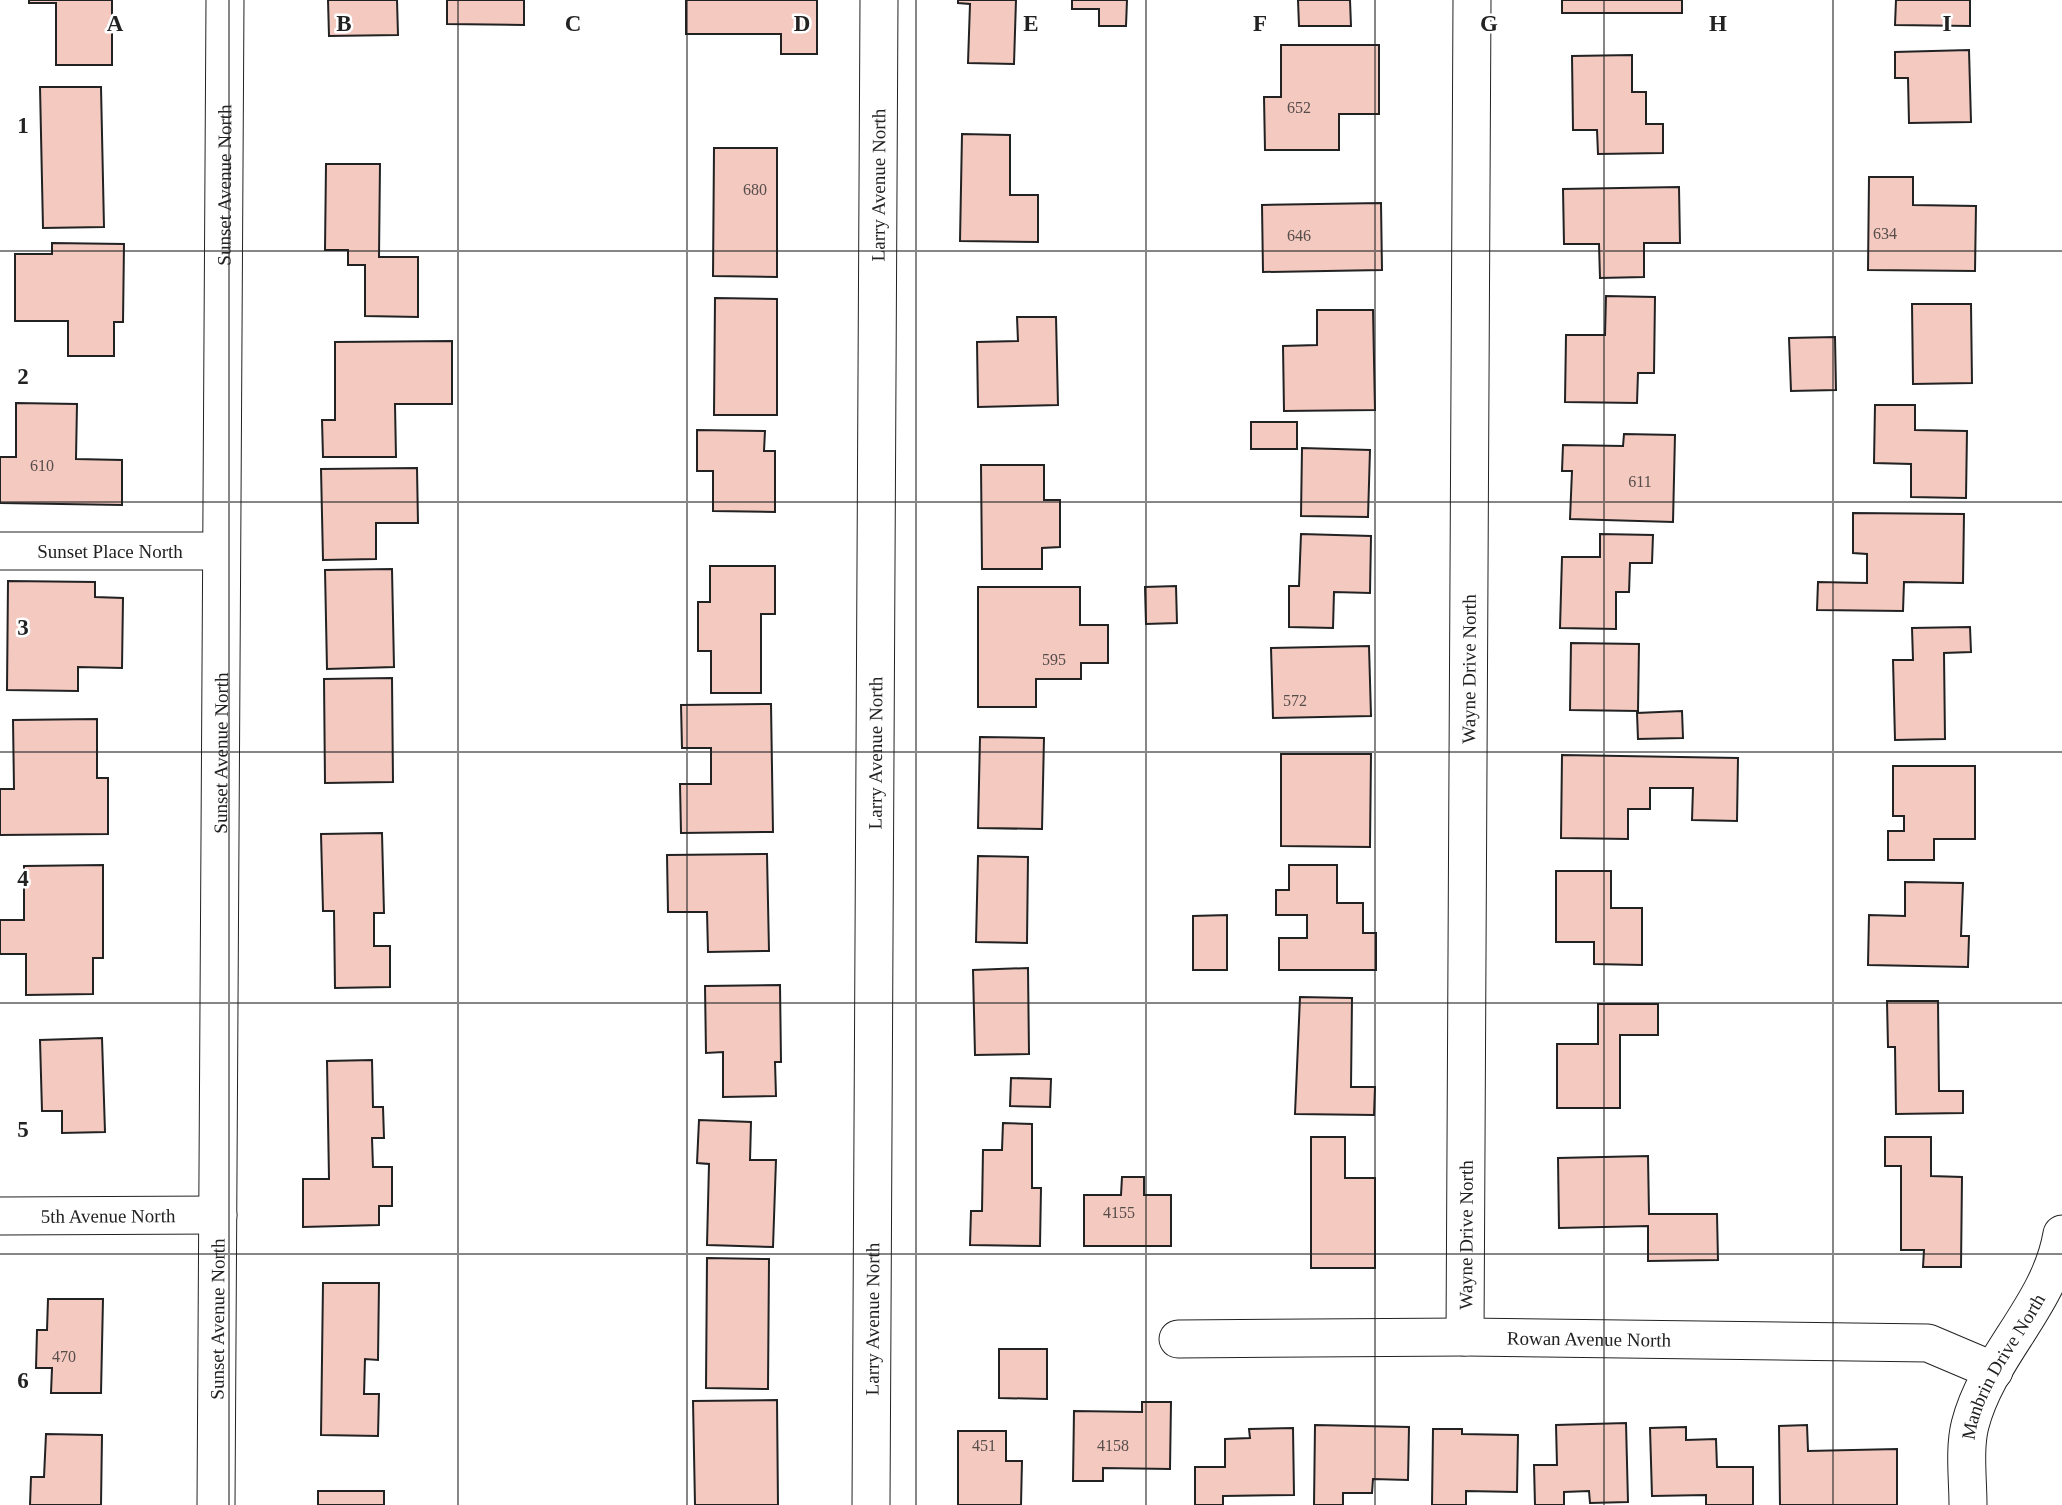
<svg xmlns="http://www.w3.org/2000/svg" width="2062" height="1505" font-family="Georgia,serif">
<rect width="100%" height="100%" fill="#fff"/>
<g fill="#f3c9c0" stroke="#222" stroke-width="2">
<polygon points="29,0 112,0 112,65 56,65 56,3 29,3"/>
<polygon points="328,0 397,0 398,35 329,36"/>
<polygon points="447,0 524,0 524,25 447,24"/>
<polygon points="686,0 817,0 817,54 781,54 781,34 686,34"/>
<polygon points="958,0 1016,0 1014,64 968,63 970,4 958,3"/>
<polygon points="1072,0 1127,0 1126,26 1099,26 1099,9 1072,9"/>
<polygon points="1298,0 1350,0 1351,26 1299,26"/>
<rect x="1562" y="0" width="120" height="13"/>
<polygon points="1896,0 1970,0 1970,26 1895,25"/>
<polygon points="1281,45 1379,45 1379,114 1339,114 1339,150 1265,150 1264,97 1281,97"/>
<polygon points="1969,50 1971,122 1909,123 1908,78 1895,78 1895,52"/>
<polygon points="1632,55 1632,92 1646,92 1646,124 1663,124 1663,153 1598,154 1597,130 1573,130 1572,56"/>
<polygon points="40,87 101,87 104,227 43,228"/>
<polygon points="962,134 1010,135 1010,195 1038,195 1038,242 960,241"/>
<polygon points="714,148 777,148 777,277 713,276"/>
<polygon points="326,164 380,164 379,257 418,257 418,317 365,316 365,265 348,265 348,250 325,250"/>
<polygon points="1869,177 1913,177 1913,205 1976,206 1975,271 1868,270"/>
<polygon points="1679,187 1680,243 1644,243 1644,277 1600,278 1599,244 1564,244 1563,189"/>
<polygon points="1381,203 1382,270 1263,272 1262,205"/>
<polygon points="52,243 124,244 123,322 114,322 114,356 68,356 68,321 15,321 15,254 52,254"/>
<polygon points="1606,296 1655,297 1654,373 1638,373 1637,403 1565,402 1566,335 1605,335"/>
<polygon points="715,298 777,299 777,415 714,415"/>
<polygon points="1912,304 1971,304 1972,383 1913,384"/>
<polygon points="1317,310 1373,310 1375,410 1284,411 1283,346 1317,345"/>
<polygon points="1017,317 1056,317 1058,405 978,407 977,342 1018,341"/>
<polygon points="1835,337 1836,390 1791,391 1789,338"/>
<polygon points="452,341 452,404 395,404 396,457 323,457 322,420 335,420 335,342"/>
<polygon points="16,403 77,404 76,459 122,460 122,505 0,503 0,457 16,457"/>
<polygon points="1875,405 1915,405 1915,430 1967,431 1966,498 1911,497 1911,464 1874,463"/>
<rect x="1251" y="422" width="46" height="27"/>
<polygon points="697,430 765,431 764,451 775,451 775,512 713,511 713,471 697,471"/>
<polygon points="1624,434 1675,435 1673,522 1570,519 1572,471 1562,471 1563,445 1623,446"/>
<polygon points="1302,448 1370,450 1368,517 1301,516"/>
<polygon points="981,465 1044,465 1044,500 1060,500 1060,547 1042,548 1042,569 982,569"/>
<polygon points="417,468 418,523 376,523 376,559 323,560 321,469"/>
<polygon points="1853,513 1964,514 1963,583 1904,582 1903,611 1817,610 1818,582 1867,583 1867,554 1853,553"/>
<polygon points="1301,534 1371,536 1370,593 1334,592 1333,628 1289,627 1289,586 1299,586"/>
<polygon points="1600,534 1653,535 1652,563 1630,563 1629,592 1616,592 1616,629 1560,628 1562,557 1600,557"/>
<polygon points="710,566 775,566 775,614 761,614 761,693 711,693 711,651 698,651 698,602 710,602"/>
<polygon points="392,569 394,667 327,669 325,570"/>
<polygon points="8,581 95,582 95,597 123,598 122,668 78,667 78,691 7,690"/>
<polygon points="1176,586 1177,623 1146,624 1145,587"/>
<polygon points="978,587 1080,587 1080,625 1108,625 1108,663 1081,663 1081,679 1036,679 1036,707 978,707"/>
<polygon points="1970,627 1971,652 1944,653 1945,739 1895,740 1893,660 1913,660 1912,628"/>
<polygon points="1571,643 1639,644 1638,711 1570,710"/>
<polygon points="1369,646 1371,716 1273,718 1271,648"/>
<polygon points="392,678 393,782 325,783 324,679"/>
<polygon points="771,704 773,832 681,833 680,784 711,784 711,748 682,748 681,705"/>
<polygon points="1682,711 1683,738 1638,739 1637,713"/>
<polygon points="97,719 97,778 108,778 108,834 0,835 0,789 14,789 13,720"/>
<polygon points="980,737 1044,738 1042,829 978,828"/>
<polygon points="1281,754 1371,754 1370,847 1281,846"/>
<polygon points="1562,755 1738,758 1737,821 1692,820 1693,788 1650,788 1650,809 1628,809 1628,839 1561,838"/>
<polygon points="1893,766 1975,766 1975,839 1934,839 1934,860 1888,860 1888,831 1904,831 1904,816 1893,816"/>
<polygon points="382,833 384,913 374,913 374,946 390,946 390,987 335,988 334,911 323,911 321,834"/>
<polygon points="767,854 769,951 708,952 707,912 668,912 667,855"/>
<polygon points="978,856 1028,857 1027,943 976,942"/>
<polygon points="103,865 103,958 93,958 93,994 26,995 26,954 0,954 0,920 24,920 24,866"/>
<polygon points="1289,865 1337,865 1337,903 1363,903 1363,933 1376,933 1376,970 1279,970 1279,938 1307,938 1307,915 1276,915 1276,890 1289,890"/>
<polygon points="1556,871 1611,871 1611,908 1642,908 1642,965 1594,964 1594,942 1556,942"/>
<polygon points="1905,882 1963,883 1961,936 1969,936 1968,967 1868,965 1869,915 1905,916"/>
<polygon points="1227,915 1227,970 1193,970 1193,916"/>
<polygon points="1028,968 1029,1054 975,1055 973,970"/>
<polygon points="780,985 781,1062 775,1062 776,1096 723,1097 723,1052 706,1053 705,986"/>
<polygon points="1300,997 1352,998 1351,1087 1375,1087 1374,1115 1295,1114"/>
<polygon points="1887,1001 1938,1001 1939,1091 1963,1091 1963,1113 1896,1114 1895,1047 1888,1047"/>
<polygon points="1598,1004 1658,1004 1658,1035 1620,1035 1620,1108 1557,1108 1557,1044 1598,1044"/>
<polygon points="102,1038 105,1132 62,1133 62,1111 42,1111 40,1040"/>
<polygon points="372,1060 373,1107 383,1107 384,1138 372,1138 373,1167 392,1167 392,1206 379,1206 379,1225 303,1227 303,1179 329,1179 327,1061"/>
<polygon points="1011,1078 1051,1079 1050,1107 1010,1106"/>
<polygon points="699,1120 751,1122 750,1160 776,1160 773,1247 707,1245 709,1164 697,1163"/>
<polygon points="1003,1123 1032,1124 1032,1188 1041,1188 1040,1246 970,1245 971,1211 982,1211 983,1150 1002,1150"/>
<polygon points="1311,1137 1345,1137 1345,1178 1375,1178 1375,1268 1311,1268"/>
<polygon points="1885,1137 1931,1137 1931,1176 1962,1177 1961,1267 1923,1267 1924,1250 1901,1250 1901,1166 1885,1166"/>
<polygon points="1648,1156 1649,1214 1717,1214 1718,1260 1648,1261 1648,1226 1559,1228 1558,1158"/>
<polygon points="1122,1177 1144,1177 1144,1195 1171,1195 1171,1246 1084,1246 1084,1195 1121,1195"/>
<polygon points="707,1258 769,1259 768,1389 706,1388"/>
<polygon points="323,1283 379,1283 378,1360 365,1359 364,1394 379,1394 378,1436 321,1435"/>
<polygon points="48,1299 103,1299 101,1393 51,1393 52,1368 36,1368 37,1330 47,1330"/>
<polygon points="999,1349 1047,1349 1047,1399 999,1398"/>
<polygon points="777,1400 778,1505 695,1505 693,1401"/>
<polygon points="1142,1402 1171,1402 1170,1469 1103,1468 1103,1481 1073,1481 1074,1411 1142,1412"/>
<polygon points="1626,1423 1628,1502 1590,1503 1589,1491 1564,1492 1564,1505 1535,1505 1534,1465 1557,1465 1556,1425"/>
<polygon points="1315,1425 1409,1427 1408,1480 1373,1479 1372,1493 1343,1493 1343,1505 1314,1505"/>
<polygon points="1807,1425 1808,1451 1897,1449 1897,1505 1780,1505 1779,1426"/>
<polygon points="1686,1427 1686,1440 1716,1439 1717,1467 1753,1467 1753,1505 1706,1505 1706,1495 1652,1496 1650,1428"/>
<polygon points="1293,1428 1294,1495 1223,1496 1223,1505 1195,1505 1195,1467 1225,1467 1225,1439 1250,1438 1249,1429"/>
<polygon points="1433,1429 1462,1429 1462,1434 1518,1435 1517,1492 1466,1491 1466,1505 1432,1505"/>
<polygon points="958,1431 1006,1431 1006,1461 1022,1461 1021,1505 958,1505"/>
<polygon points="46,1434 102,1435 101,1505 30,1505 31,1477 44,1477"/>
<rect x="318" y="1491" width="66" height="14"/>
</g>
<g fill="none" stroke-linecap="round" stroke-linejoin="round">
<defs>
<g id="minor">
<path id="s1" d="M 0,551 L 221,551"/>
<path id="s2" d="M 0,1216 L 218,1215"/>
<path id="s3" d="M 1465,1337 L 1472,0"/>
<path id="s4" d="M 1178,1339 L 1465,1337 L 1928,1343 L 1994,1371"/>
<path id="s5" d="M 216,1505 L 225,0"/>
<path id="s6" d="M 871,1505 L 879,0"/>
<path id="s7" d="M 1968,1505 C 1968,1480 1964,1449 1970,1425 C 1988,1355 2050,1306 2062,1234"/>
</g>
</defs>
<use href="#minor" stroke="#222" stroke-width="39"/>
<use href="#minor" stroke="#fff" stroke-width="37"/>
</g>
<path fill="none" stroke="#222" stroke-width="2" stroke-opacity="0.55" d="M 229,0 L 229,1505M 458,0 L 458,1505M 687,0 L 687,1505M 916,0 L 916,1505M 1146,0 L 1146,1505M 1375,0 L 1375,1505M 1604,0 L 1604,1505M 1833,0 L 1833,1505M 0,251 L 2062,251M 0,502 L 2062,502M 0,752 L 2062,752M 0,1003 L 2062,1003M 0,1254 L 2062,1254"/>
<g text-anchor="middle" stroke-width="5" stroke-linejoin="round" paint-order="stroke">
<g font-size="16" fill="#564c4a">
<text x="1299" y="113">652</text>
<text x="755" y="195">680</text>
<text x="1885" y="239">634</text>
<text x="1299" y="241">646</text>
<text x="42" y="471">610</text>
<text x="1640" y="487">611</text>
<text x="1054" y="665">595</text>
<text x="1295" y="706">572</text>
<text x="1119" y="1218">4155</text>
<text x="64" y="1362">470</text>
<text x="984" y="1451">451</text>
<text x="1113" y="1451">4158</text>
</g>
<g font-size="19" fill="#222" stroke="#fff">
<text dy="7" stroke="none"><textPath href="#s5" startOffset="1320">Sunset Avenue North</textPath></text>
<text dy="7" stroke="none"><textPath href="#s6" startOffset="1320">Larry Avenue North</textPath></text>
<text dy="7" stroke="none"><textPath href="#s1" startOffset="110">Sunset Place North</textPath></text>
<text dy="7" stroke="none"><textPath href="#s3" startOffset="668">Wayne Drive North</textPath></text>
<text dy="7" stroke="none"><textPath href="#s6" startOffset="752">Larry Avenue North</textPath></text>
<text dy="7" stroke="none"><textPath href="#s5" startOffset="752">Sunset Avenue North</textPath></text>
<text dy="7" stroke="none"><textPath href="#s2" startOffset="108">5th Avenue North</textPath></text>
<text dy="7" stroke="none"><textPath href="#s3" startOffset="102">Wayne Drive North</textPath></text>
<text dy="7" stroke="none"><textPath href="#s5" startOffset="186">Sunset Avenue North</textPath></text>
<text dy="7" stroke="none"><textPath href="#s6" startOffset="186">Larry Avenue North</textPath></text>
<text dy="7" stroke="none"><textPath href="#s4" startOffset="411">Rowan Avenue North</textPath></text>
<text dy="7" stroke="none"><textPath href="#s7" startOffset="147">Manbrin Drive North</textPath></text>
</g>
</g>
<g font-size="23" text-anchor="middle" font-weight="bold" fill="#222" stroke="#fff" stroke-width="5" stroke-linejoin="round" paint-order="stroke">
<text x="115" y="31">A</text>
<text x="344" y="31">B</text>
<text x="573" y="31">C</text>
<text x="802" y="31">D</text>
<text x="1031" y="31">E</text>
<text x="1260" y="31">F</text>
<text x="1489" y="31">G</text>
<text x="1718" y="31">H</text>
<text x="1947" y="31">I</text>
<text x="23" y="133">1</text>
<text x="23" y="384">2</text>
<text x="23" y="635">3</text>
<text x="23" y="886">4</text>
<text x="23" y="1137">5</text>
<text x="23" y="1388">6</text>
</g>
</svg>
